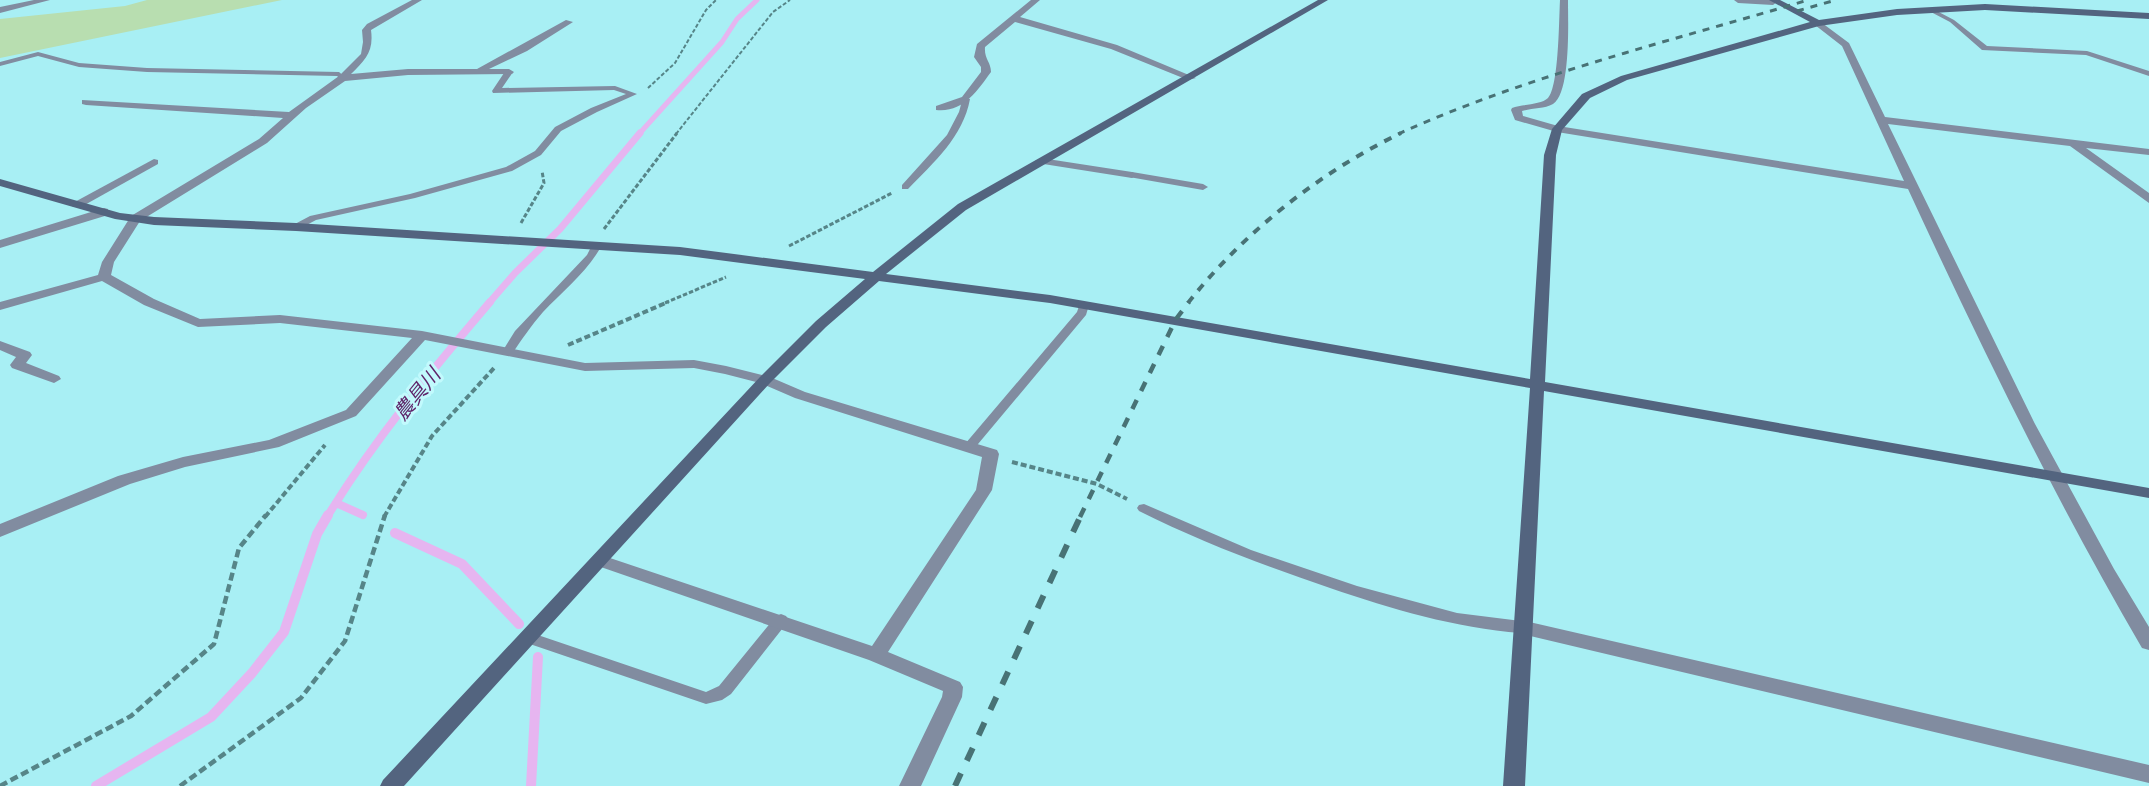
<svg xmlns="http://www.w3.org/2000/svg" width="2149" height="786" font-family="Inter,'Noto Sans JP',sans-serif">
<rect width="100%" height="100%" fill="#a8eff4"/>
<polygon fill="#b8deb0" points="147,0 282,0 0,58 0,19 125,6"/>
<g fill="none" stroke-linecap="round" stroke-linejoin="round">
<polyline stroke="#e6b5f0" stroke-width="5" points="639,134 722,42 737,19 757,0"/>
<polyline stroke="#e6b5f0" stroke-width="7" points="489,303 515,273 560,229 640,133"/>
<g stroke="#e6b5f0" stroke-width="8">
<polyline points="336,503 363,515"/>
<path d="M 327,517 C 374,440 432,370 490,302"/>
</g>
<g stroke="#e6b5f0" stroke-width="10">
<polyline points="395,533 462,564 519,624"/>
<polyline points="96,786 211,717 252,673 284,632 317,534 328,515"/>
<polyline points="531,786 538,657"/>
</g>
<g stroke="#568588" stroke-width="2" stroke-dasharray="4 2" stroke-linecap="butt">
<polyline points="648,88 675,63 706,10 716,0"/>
<polyline points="676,134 773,12 790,0"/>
</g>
<g stroke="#568588" stroke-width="3" stroke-dasharray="4.5 2" stroke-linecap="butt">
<polyline points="521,223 544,183 542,171"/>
<polyline points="604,229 677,133"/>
<polyline points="789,246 892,193"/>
<polyline points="665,303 726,277"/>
</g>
<g stroke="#568588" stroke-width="4" stroke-dasharray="6 3" stroke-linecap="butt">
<polyline points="568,345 668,302"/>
<polyline points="1012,462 1097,484 1127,499"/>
<polyline points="265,517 325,445"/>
<polyline points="384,517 432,436 494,368"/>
</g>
<g stroke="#568588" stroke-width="4.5" stroke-dasharray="8 4" stroke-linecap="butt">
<polyline points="0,786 131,716 214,644 239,548 266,515"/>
<polyline points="180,786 301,698 345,641 385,515"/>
</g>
<g fill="#818ca0" fill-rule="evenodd">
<polygon points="1929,9 1933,9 1954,20 1987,46 2087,51 2149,71 2149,76 2086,55 1982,50 1950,22 1929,11"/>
<polygon points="38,52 79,63 147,68 339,72 346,78 342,80 337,76 147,72 79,67 38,56 0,66 0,62"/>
<polygon points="506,70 513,72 502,88 615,86 637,94 597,112 561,131 541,155 512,171 415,198 316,220 299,229 293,229 293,225 310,216 410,194 506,167 535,151 555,127 591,108 626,94 614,90 493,93 492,91"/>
<path d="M 963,97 L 970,99 C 963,137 934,162 908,189 L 902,189 L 902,185 L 947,135 L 959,112 Z"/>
<polygon points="1132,172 1203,184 1208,187 1203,190 1129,177 1129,173"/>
<path d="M 597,242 L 602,245 C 588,271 563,291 543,312 C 531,326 522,339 512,354 L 504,354 L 502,352 L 515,331 L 587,255 L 593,243 Z"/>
<polygon points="1084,302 1089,305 1086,315 973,450 965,450 963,447 965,444 1077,312 1080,303"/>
<path d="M 1144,504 L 1251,550 L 1357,586 L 1457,613 L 1521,621 L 1526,623 L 1529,627 L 1526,631 L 1521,633 C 1455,628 1392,609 1330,588 C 1265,566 1201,542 1139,511 L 1137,508 L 1139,505 Z"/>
<polygon points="781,614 786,616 789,620 786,624 731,694 722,700 706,704 524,642 521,638 524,634 529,632 706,692 719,686 776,616"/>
</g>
<g fill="#818ca0" fill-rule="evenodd">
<polygon points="34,0 50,0 0,13 0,7"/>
<path d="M 412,0 L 422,0 L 371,30 C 374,52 365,60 351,74 L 408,69 L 477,69 L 566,20 L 573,22 L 527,51 L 489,69 L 509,69 L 514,72 L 512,74 L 408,75 L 345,81 L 306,108 L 267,143 L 140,221 L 114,262 L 111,275 L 154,299 L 200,319 L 280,315 L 422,331 L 585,363 L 694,360 L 726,366 L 770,377 L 805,392 L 997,450 L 999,454 L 992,490 L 888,652 L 960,682 L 963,687 L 962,697 L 921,786 L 899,786 L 942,697 L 943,691 L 869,660 L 595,565 L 592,561 L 595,557 L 607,557 L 872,646 L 976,490 L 982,457 L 795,398 L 760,383 L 725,374 L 694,368 L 585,371 L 425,340 L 356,416 L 279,447 L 185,467 L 130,484 L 0,537 L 0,524 L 118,476 L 183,457 L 269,440 L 346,410 L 412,338 L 280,323 L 198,327 L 144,305 L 102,281 L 0,310 L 0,302 L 98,275 L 102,262 L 131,216 L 259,139 L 283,118 L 86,105 L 82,104 L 82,100 L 289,112 L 339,76 L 361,54 L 363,42 L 362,30 L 367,24 Z"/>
<path d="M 1031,0 L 1040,0 L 1020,17 L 1117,45 L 1196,78 L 1188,80 L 1111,49 L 1015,22 L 985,47 C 984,59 991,62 991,72 C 977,91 963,113 936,110 L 936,106 L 962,97 L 981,72 L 981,67 L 974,57 L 977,44 Z"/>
<path d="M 1560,0 L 1568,0 C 1568,21 1571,93 1553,104 C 1544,109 1532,108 1522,111 L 1523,116 L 1558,126 L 1904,181 L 1842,46 L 1815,25 L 1814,23 L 1818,20 L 1849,43 L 1885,117 L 2149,149 L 2149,155 L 2086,148 L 2149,193 L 2149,203 L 2070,146 L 1888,124 L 2035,424 L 2114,569 L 2149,627 L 2149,650 L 2142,648 C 2055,499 1980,345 1908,189 L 1557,132 L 1515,120 L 1511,110 L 1512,108 C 1522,104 1541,105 1548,98 C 1559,87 1559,17 1560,0 Z"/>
<polygon points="1734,0 1775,0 1777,2 1773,5 1738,3"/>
<polygon points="1041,158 1132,172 1138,175 1132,178 1037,163 1035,161"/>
<polygon points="154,159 158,160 158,164 81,207 73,207 71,204"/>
<polygon points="104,208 108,209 108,215 0,248 0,240"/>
<polygon points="0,341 30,352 32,355 26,363 59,376 61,379 54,383 12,368 10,365 16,357 0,350"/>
<polygon points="1521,620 2149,765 2149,783 1514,632 1512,627 1514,622"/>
</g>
<polygon fill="#53647f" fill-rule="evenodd" points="1318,0 1328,0 966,210 886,274 1050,295 1530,379 1544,155 1552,129 1582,94 1621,76 1810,22 1769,0 1780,0 1819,20 1897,9 1985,4 2149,13 2149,19 1985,10 1897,15 1819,26 1627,80 1590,98 1562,130 1556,155 1545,382 2149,488 2149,498 1544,391 1525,786 1503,786 1530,388 1050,303 879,281 826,327 770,383 404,786 380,786 383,780 760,377 816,321 865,279 680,255 296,231 154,225 115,219 0,186 0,179 120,213 154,217 296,223 680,247 873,272 958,204"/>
<g stroke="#487275" stroke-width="3" stroke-dasharray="7 7" stroke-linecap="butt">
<polyline points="1797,11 1836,0"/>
<path d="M 1398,134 C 1529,75 1671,41 1808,0"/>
</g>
<path stroke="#487275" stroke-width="4" stroke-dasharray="8 8" stroke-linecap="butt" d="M 1188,303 C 1243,233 1320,172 1401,133"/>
<polyline stroke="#487275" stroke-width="4.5" stroke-dasharray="10 10" stroke-linecap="butt" points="1080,517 1176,319 1189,302"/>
<polyline stroke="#487275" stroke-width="6" stroke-dasharray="14 14" stroke-linecap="butt" points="955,786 1081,515"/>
</g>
<g text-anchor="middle" stroke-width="6" stroke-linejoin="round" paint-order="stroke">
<g font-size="20" font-style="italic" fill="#5f256a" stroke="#c2fafd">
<text transform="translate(417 394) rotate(-51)" y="7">農具川</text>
</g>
</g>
</svg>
